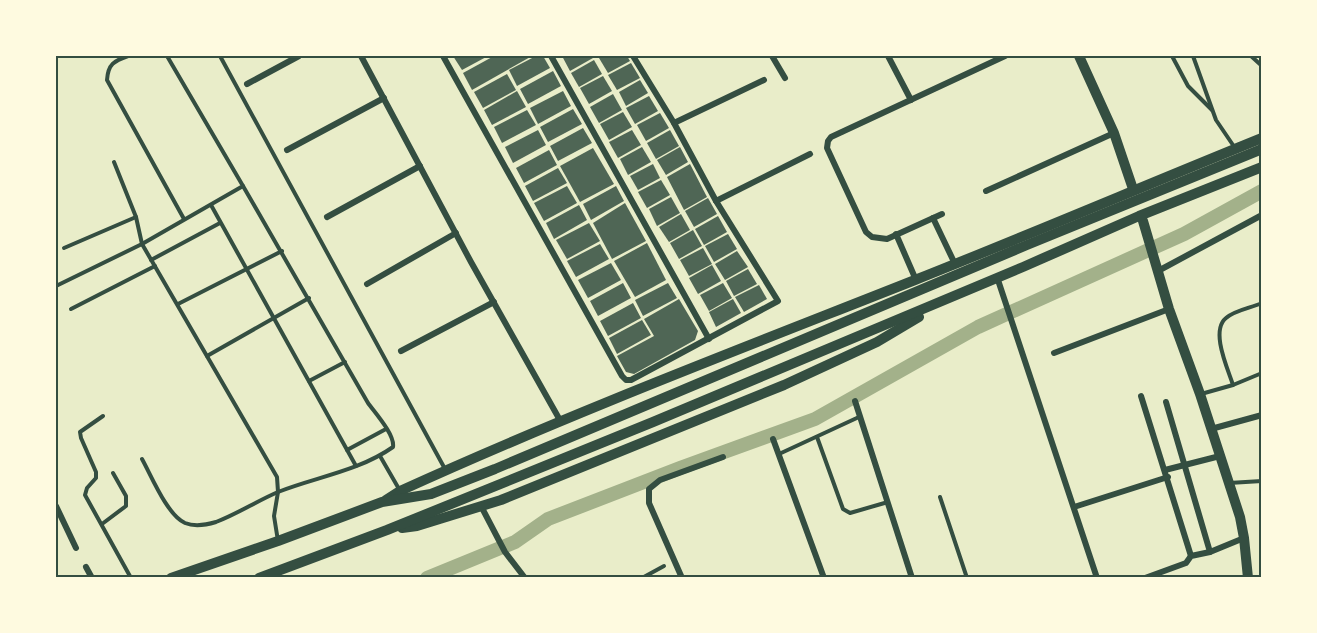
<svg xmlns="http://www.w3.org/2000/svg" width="1317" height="633" font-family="Cabin,sans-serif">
<rect width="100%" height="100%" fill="#e9edc9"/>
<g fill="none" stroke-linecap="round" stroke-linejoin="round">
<polyline stroke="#a3b18a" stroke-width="14" points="427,578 515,542 548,519 680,468 815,419 978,327 1184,234 1262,191"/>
</g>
<g fill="#4f6655">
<polygon points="453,56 488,56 462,70"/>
<polygon points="494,56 532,56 472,90 463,73"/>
<polygon points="536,56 543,56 550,68 517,86 509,70"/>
<polygon points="562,56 592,56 593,58 570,71"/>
<polygon points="603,56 627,56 630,61 608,73 599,58"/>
<polygon points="594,60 602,74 579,87 571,73"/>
<polygon points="631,63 640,78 617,90 608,75"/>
<polygon points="553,71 561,86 528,104 520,89"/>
<polygon points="507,74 516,90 483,108 474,92"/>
<polygon points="603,76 612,91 589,104 580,88"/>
<polygon points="640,80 648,93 626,106 619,92"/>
<polygon points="517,91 526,107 492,125 484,110"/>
<polygon points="563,91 571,106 538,124 530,108"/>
<polygon points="613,94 622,110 599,123 590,107"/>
<polygon points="649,96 658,111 635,124 626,108"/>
<polygon points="573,109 582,124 548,142 540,127"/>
<polygon points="527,110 536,125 502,143 494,127"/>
<polygon points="623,112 632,127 609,140 600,124"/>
<polygon points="660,113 669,128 646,141 637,125"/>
<polygon points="583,128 592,143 558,161 550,146"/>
<polygon points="538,130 546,145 513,163 505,147"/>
<polygon points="632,130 641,145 618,158 609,142"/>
<polygon points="670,130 679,146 656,159 647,143"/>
<polygon points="642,147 651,162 628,175 620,159"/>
<polygon points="680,147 688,162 666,175 657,160"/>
<polygon points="593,148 614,184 580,202 560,166"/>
<polygon points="549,150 557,165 524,183 516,168"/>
<polygon points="653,164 660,178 638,190 630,176"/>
<polygon points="690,164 707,197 684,210 667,177"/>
<polygon points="558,168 567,183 533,201 525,186"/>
<polygon points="661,180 670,195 647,208 638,192"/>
<polygon points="567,186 577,203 544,221 534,203"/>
<polygon points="616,186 624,201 591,220 583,204"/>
<polygon points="671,197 680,213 657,226 649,209"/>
<polygon points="708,198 717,214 694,227 685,211"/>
<polygon points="625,203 646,241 612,259 593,223"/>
<polygon points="579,205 587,220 554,239 546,223"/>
<polygon points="681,214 690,230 669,242 659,227"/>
<polygon points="718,216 727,232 704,245 695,229"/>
<polygon points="589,223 600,241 567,259 556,240"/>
<polygon points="693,230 702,246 679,259 670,243"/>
<polygon points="728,234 737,249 714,262 705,246"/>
<polygon points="647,243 666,280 635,297 614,261"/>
<polygon points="600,244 609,259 576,277 567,261"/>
<polygon points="703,248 712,264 689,276 680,260"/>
<polygon points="737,251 748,267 725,280 715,264"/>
<polygon points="611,263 621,280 588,298 578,280"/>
<polygon points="712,265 721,281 698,294 689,278"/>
<polygon points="748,269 757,284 734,296 726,281"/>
<polygon points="623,283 631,298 598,316 590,301"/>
<polygon points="668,283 677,298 643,316 635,300"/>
<polygon points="723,283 732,298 709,311 700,295"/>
<polygon points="759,285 767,299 744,312 735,297"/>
<polygon points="679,299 698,331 695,340 634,374 626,372 617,356 654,336 644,319"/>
<polygon points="733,299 741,313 716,327 709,312"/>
<polygon points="633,303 641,318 608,336 600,321"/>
<polygon points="642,320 651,335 617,354 609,338"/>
</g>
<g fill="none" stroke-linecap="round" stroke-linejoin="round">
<g stroke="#344e41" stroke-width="4">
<path d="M 128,56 C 114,61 108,64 107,80 L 184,219"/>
<polyline points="220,56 445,469"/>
<polyline points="1172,56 1188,86 1212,110"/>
<polyline points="1193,56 1216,120 1235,148"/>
<polyline points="1251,56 1262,66"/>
<polyline points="114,162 136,217 142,244 277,477 278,492 274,516 278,541"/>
<polyline points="211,205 356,466"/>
<polyline points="64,248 136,217"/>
<polyline points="151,260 220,223"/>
<polyline points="56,286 142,244 243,186 167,56"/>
<polyline points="178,304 282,251"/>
<polyline points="71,309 155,266"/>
<polyline points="207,356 309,298"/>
<polyline points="309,381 345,362"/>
<path d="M 1233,385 C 1228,369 1210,331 1226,318 C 1235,310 1251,308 1262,303"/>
<polyline points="1201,394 1233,385 1262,373"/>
<polyline points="103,416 80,432 81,438 96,472 96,478 87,488 85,495 131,578"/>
<polyline points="817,437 843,509 850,513 888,502"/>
<polyline points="347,450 386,429"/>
<polyline points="779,454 859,417"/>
<polyline points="380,456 399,489"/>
<path d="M 142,459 C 151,475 167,515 185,523 C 195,527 206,525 216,522 C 237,514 257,501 278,492 C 316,477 359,471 393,447 C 395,435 376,414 368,403 L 243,186"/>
<polyline points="1229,483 1262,481"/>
<polyline points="940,497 967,578"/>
<polyline points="102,524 126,506 126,496 113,473"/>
<polyline points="642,578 664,566"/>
</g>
<g stroke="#344e41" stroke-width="6">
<polyline points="361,56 471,262 561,422"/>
<polyline points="443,56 622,376 626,380 631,380 778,301 716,201 674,123 633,56"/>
<polyline points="551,56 709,339"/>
<polyline points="772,56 785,78"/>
<polyline points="888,56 911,100"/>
<polyline points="247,84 299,56"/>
<polyline points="674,123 764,80"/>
<polyline points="287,150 384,98"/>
<polyline points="986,191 1114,133"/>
<polyline points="716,201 810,154"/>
<polyline points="942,214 887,239 872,237 866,232 827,148 828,141 831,137 1005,56"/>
<polyline points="327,217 420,166"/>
<polyline points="933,218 955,264"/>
<polyline points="896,234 916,280"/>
<polyline points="1158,271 1262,215"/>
<polyline points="998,280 1097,578"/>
<polyline points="367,284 456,233"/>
<polyline points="401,351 494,302"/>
<polyline points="1054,353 1169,309"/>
<polyline points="1141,396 1191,556"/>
<polyline points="855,401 912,578"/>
<polyline points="1166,402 1210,552"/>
<polyline points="1211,429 1262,415"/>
<polyline points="773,439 824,578"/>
<polyline points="1165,470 1220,456"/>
<polyline points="56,506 76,548"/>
<polyline points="481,506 505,552 525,578"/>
<polyline points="1074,507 1168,477"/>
<polyline points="86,567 92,578"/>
<polyline points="682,578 649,503 649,489 660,480 723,457"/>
<polyline points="1145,578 1186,563 1191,556 1210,552 1244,538"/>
</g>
<g stroke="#344e41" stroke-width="10">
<polyline points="1079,56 1114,133 1133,189"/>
<polyline points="1143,221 1169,309 1200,394 1240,517 1244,538 1248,578"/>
</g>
<g stroke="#344e41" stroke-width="10">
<path d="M 386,500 L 400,491 C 569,414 743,348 915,280 C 1031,234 1146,185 1262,138"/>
<polyline points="402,528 417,526 501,500 784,385 877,342 919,317"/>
<polyline points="171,578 278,541 382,502 431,494 495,469 1027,245 1262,149"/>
<polyline points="259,578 387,530 653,422 1023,267 1139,216 1262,167"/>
</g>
</g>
<rect width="1317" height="633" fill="none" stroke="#fefae0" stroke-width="114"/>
<rect x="57" y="57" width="1203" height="519" fill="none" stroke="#344e41" stroke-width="2"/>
</svg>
